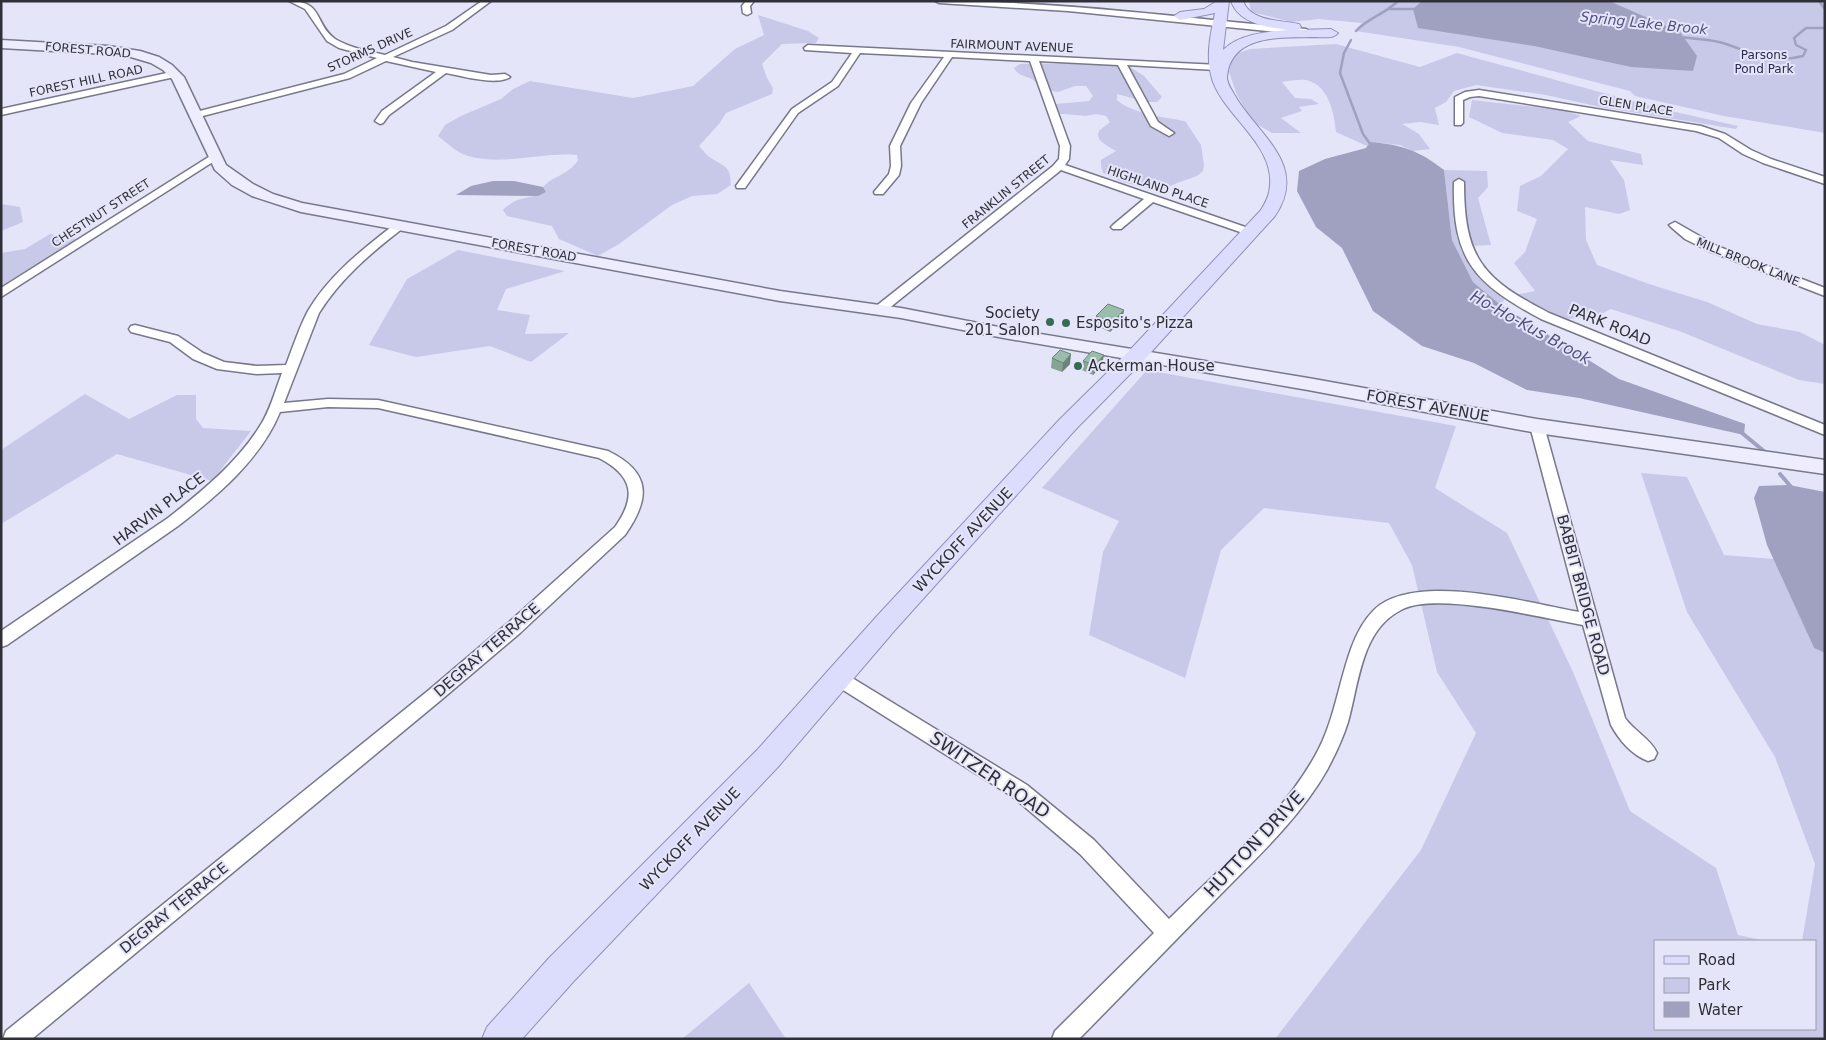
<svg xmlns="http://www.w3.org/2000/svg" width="1826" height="1040" font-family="'DejaVu Sans',sans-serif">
<rect width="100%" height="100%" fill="#e4e5f9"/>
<g fill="#c8c9e9">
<polygon points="1249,1 1825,1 1825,133 1724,116 1635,96 1630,91 1459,47 1356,31 1362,23 1319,19 1292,22 1251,12"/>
<path d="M 758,15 L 808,31 L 819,38 L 816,43 L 782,44 L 762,64 L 767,78 L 773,88 L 772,94 L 726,113 L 719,124 L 699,146 C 703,150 706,155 711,158 C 726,168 730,165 731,185 L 717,194 L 692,196 L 672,205 L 619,244 L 598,256 L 559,239 L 552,226 L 507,216 L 503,210 C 517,195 529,200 546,192 L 543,187 C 554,175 569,175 578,160 L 577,155 C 541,152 502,166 468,156 C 457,153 447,143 438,136 L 445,125 L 461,116 L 501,99 L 513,89 L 530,81 L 633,98 L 693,86 L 735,49 L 764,35 Z"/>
<path d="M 1336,44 L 1420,67 L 1457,53 L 1662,109 L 1738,126 L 1736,129 L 1600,107 L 1546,95 L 1476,85 L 1454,91 L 1446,102 L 1435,108 L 1439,125 L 1420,122 L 1402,124 L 1419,134 L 1430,149 L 1413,151 L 1400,145 L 1370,142 L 1367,146 L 1336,132 C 1334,113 1329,85 1306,80 C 1299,79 1289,81 1282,82 L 1295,98 L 1311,99 L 1319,104 L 1299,107 L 1302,111 L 1281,118 L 1301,133 L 1272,133 L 1253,122 L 1237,95 L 1229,72 L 1233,55 L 1250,49 Z"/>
<path d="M 1075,63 L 1130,67 L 1144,76 L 1162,97 L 1157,102 L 1146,102 L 1117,94 L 1117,100 C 1130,113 1167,118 1185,121 L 1201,145 L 1204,165 L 1203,171 L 1197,176 L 1177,183 L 1160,191 L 1122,182 L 1103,173 L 1101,166 L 1101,160 L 1116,151 C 1110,147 1092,140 1100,130 C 1103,127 1107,125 1110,122 L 1106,116 L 1096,114 L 1086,116 L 1052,113 L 1048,108 L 1056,104 L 1089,101 L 1093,96 L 1086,86 L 1075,86 L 1058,92 L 1038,88 C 1036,74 1020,80 1014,68 L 1020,64 Z"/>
<polygon points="1472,100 1563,110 1581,116 1568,122 1588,141 1641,154 1643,165 1610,160 1624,180 1630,210 1619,214 1585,207 1586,240 1597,265 1649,284 1707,302 1757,324 1800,332 1825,345 1825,384 1799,380 1679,331 1611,309 1595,317 1565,319 1515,295 1535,291 1514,263 1525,252 1537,219 1517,211 1520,186 1541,176 1568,149 1553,140 1502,133 1469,117"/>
<polygon points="1444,170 1487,171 1488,187 1478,198 1491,245 1470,246 1504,299 1502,306 1473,282 1452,240"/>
<polygon points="1,204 20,207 23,222 1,231"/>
<polygon points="50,234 76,239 1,286 1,253 25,249"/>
<polygon points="458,250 565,271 506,289 497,310 530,315 525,334 569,333 531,362 490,346 416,357 369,345 407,279"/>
<polygon points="1147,370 1456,426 1435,488 1507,533 1573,672 1630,811 1716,868 1738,935 1766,941 1655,941 1655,1029 1815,1029 1815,941 1802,941 1815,864 1775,757 1687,612 1641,473 1687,477 1724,555 1774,559 1814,648 1825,653 1825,1039 1275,1039 1421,850 1476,733 1437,672 1412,565 1389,523 1264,508 1221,550 1185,678 1089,635 1103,552 1119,521 1042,488"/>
<polygon points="85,394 129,419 177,395 196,395 196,419 203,428 251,431 212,481 117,454 1,524 1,450"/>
<polygon points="749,983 786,1039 682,1039"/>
</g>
<g fill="#a0a1c0">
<polygon points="1422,1 1609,1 1680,32 1697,56 1693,71 1631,67 1534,46 1418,28 1413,9"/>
<path d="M 1370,142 C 1403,145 1418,150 1444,170 L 1452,240 L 1473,282 L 1502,306 L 1619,379 L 1745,424 L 1744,435 L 1579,398 L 1527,390 L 1474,363 L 1422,346 L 1373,311 L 1342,248 L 1316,227 L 1297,191 L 1299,171 L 1325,159 L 1366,148 Z"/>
<polygon points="493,181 514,181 543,187 546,192 538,196 456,195 471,186"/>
<polygon points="1789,485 1825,492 1825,653 1814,648 1767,545 1754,498 1759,486"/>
</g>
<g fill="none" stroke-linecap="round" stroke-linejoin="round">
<g stroke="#a0a1c0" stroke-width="2.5">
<polyline points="1819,1 1825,9"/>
<polyline points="1390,9 1417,9"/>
<path d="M 1356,31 C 1368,18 1385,14 1398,1"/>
<path d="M 1680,37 C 1693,39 1706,39 1719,42 C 1751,51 1768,65 1803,56 L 1806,50 L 1796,45 L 1794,38 L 1806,28 L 1825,28"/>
<polyline points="1351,40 1344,53 1340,73 1363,134 1371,145"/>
</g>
<g stroke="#a0a1c0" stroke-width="4">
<polyline points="1742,433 1765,452"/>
<polyline points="1780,474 1792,488"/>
</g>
<defs>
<g id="minor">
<path d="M 289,1 C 324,1 314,24 335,39 C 350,48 368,51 385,55 L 446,26 L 482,1 L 491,1 L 452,30 L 393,57 L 412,62 L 491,75 L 505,74 L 510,77 C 498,86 461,76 446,73 L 389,115 L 383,123 L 380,124 L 375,121 L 382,111 L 436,72 L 386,61 L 350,78 L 195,118 L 192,117 L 192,113 L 344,74 L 377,58 L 339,48 L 327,41 L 305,9 Z"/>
<polygon points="746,1 754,1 750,6 751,13 747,15 743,13 742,6"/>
<path d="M 935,1 C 1059,1 1183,18 1306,29 L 1310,32 L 1306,35 L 1068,11 L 939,3 Z"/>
<polygon points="808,45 1219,65 1220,67 1216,70 1127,65 1158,122 1174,133 1169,136 1151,126 1118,65 1039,61 1070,146 1069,159 1065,165 1254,230 1256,232 1250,235 1246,234 1153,202 1121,229 1113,229 1111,227 1113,225 1144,199 1061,170 883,313 875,313 873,310 875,307 1053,166 1059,159 1060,146 1030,61 952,57 921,103 900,146 901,166 899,175 883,194 875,194 874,192 889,174 891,166 890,146 911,103 944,57 860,53 838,86 798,113 745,188 737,188 736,186 792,109 832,82 852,53 805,50 804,48"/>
<polygon points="176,71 180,74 179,76 1,115 1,109"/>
<polygon points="1479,90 1701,126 1725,134 1751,150 1771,159 1825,177 1825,184 1763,163 1743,154 1719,138 1696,131 1479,96 1470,97 1463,100 1463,123 1461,125 1455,125 1455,97 1465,92"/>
<polygon points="215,153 219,154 219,158 1,297 1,288"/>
<path d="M 1459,179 L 1464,182 C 1464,259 1483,279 1549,313 L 1825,425 L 1825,435 L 1541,319 C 1474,283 1452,260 1454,182 Z"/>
<polygon points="1675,222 1717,246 1825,288 1825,296 1709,251 1685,239 1671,227 1669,225"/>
<path d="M 399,223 L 403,224 L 405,226 L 403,228 C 371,253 341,278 319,313 L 284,403 L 328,399 L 378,400 L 608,451 C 651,472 651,498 625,535 L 520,633 L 441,700 L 32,1039 L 3,1039 L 6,1031 L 429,690 L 508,623 L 615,527 C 637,496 633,476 599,458 L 378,408 L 328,407 L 280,412 C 261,459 217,496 178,526 L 7,645 L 1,647 L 1,631 L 168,518 C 201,492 237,463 260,426 C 270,411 275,391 282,373 L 257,374 L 217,369 L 193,359 L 170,342 L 131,332 L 129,329 L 131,326 L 135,325 L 178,336 L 203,353 L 224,362 L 257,366 L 286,365 C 293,347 299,328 308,311 C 329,275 363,249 395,224 Z"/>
<path d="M 1537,421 L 1542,423 L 1544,426 L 1625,718 C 1634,731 1651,739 1657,753 L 1654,759 L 1648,761 C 1632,755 1619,740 1611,725 L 1583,625 C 1542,618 1436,591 1401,610 C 1361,630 1359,683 1348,722 C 1343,738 1335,755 1327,770 C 1299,819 1258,856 1219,896 C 1172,944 1126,991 1079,1039 L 1052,1039 L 1055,1031 L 1154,933 L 1080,854 L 1013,797 L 832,683 L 829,678 L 832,673 L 838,671 L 844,673 L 1027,785 L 1094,840 L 1169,919 C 1220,868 1279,820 1315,756 C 1334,723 1338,685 1351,649 C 1356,635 1363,621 1374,610 C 1414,571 1529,603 1579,612 L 1530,426 L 1532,423 Z"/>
</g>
<polygon id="secondary" points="1,40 108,46 140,51 159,57 172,65 184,77 226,165 253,184 273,194 302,203 780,291 901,308 1004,328 1308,378 1537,419 1825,460 1825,474 1537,433 1308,390 1004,338 901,318 780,301 301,212 252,196 232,185 215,170 172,79 163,70 151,63 124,55 1,48"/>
<path id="primary" d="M 1217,1 L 1229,1 L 1223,50 C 1239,34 1266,32 1288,30 C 1267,27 1239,24 1231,1 L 1243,1 C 1251,22 1281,20 1299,24 L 1301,27 L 1299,30 L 1331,29 L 1338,33 C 1333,39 1324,37 1316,37 C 1283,38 1231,33 1227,77 C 1227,83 1231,89 1234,94 C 1256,134 1310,164 1275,216 L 1143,361 L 1076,429 L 895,630 L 778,767 L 573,982 L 522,1039 L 482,1039 L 487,1027 L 549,958 L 758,749 L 877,616 L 1060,419 L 1129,351 L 1261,210 C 1264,205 1268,198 1269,192 C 1279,148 1227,119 1213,82 C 1205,59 1210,36 1215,13 L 1180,20 L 1174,16 L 1180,12 L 1204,9 Z"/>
</defs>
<use href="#minor" stroke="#77788a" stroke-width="3"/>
<use href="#secondary" stroke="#77788a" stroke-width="3"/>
<use href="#primary" stroke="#9090b7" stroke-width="2"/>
<use href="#minor" fill="#fff" fill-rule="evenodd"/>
<use href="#secondary" fill="#ededfe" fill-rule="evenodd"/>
<use href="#primary" fill="#dcdcfd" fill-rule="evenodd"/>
</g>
<g fill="#84a393">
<polygon points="1124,310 1122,320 1110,332 1095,325 1096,316"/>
<polygon points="1052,358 1070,364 1062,372 1051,368"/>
<polygon points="1083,361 1102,365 1093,375 1082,370"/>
</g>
<g fill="#6c8478">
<polygon points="1124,310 1122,320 1110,332 1112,323"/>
<polygon points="1071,354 1070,364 1062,372 1063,363"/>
<polygon points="1104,355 1102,365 1093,375 1095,365"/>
</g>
<g fill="#9abdab" stroke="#6c8478">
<polygon points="1108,304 1124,310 1112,323 1096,316"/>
<polygon points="1060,350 1071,354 1063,363 1052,358"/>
<polygon points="1092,351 1104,355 1095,365 1083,361"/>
</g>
<g fill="#356c53" stroke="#e4e5f9" stroke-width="2">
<circle cx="1050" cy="322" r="5"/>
<circle cx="1066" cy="323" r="5"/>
<circle cx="1078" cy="366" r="5"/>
</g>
<g text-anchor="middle" stroke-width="4" stroke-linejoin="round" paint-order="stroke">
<g font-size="12" fill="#2f2f37" stroke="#e4e5f9">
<text transform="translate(1012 46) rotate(2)" y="4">FAIRMOUNT AVENUE</text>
<text transform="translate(88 50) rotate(5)" y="4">FOREST ROAD</text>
<text transform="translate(370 50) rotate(-24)" y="4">STORMS DRIVE</text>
<text transform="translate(86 81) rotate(-12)" y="4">FOREST HILL ROAD</text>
<text transform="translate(1636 106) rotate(9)" y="4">GLEN PLACE</text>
<text transform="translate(1158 187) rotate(19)" y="4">HIGHLAND PLACE</text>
<text transform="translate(1006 192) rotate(-39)" y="4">FRANKLIN STREET</text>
<text transform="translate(101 213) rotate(-33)" y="4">CHESTNUT STREET</text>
<text transform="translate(534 250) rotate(10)" y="4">FOREST ROAD</text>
<text transform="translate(1748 262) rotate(22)" y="4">MILL BROOK LANE</text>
</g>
<g font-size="12" fill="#2b2852" stroke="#e4e5f9">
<text x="1764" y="59">Parsons<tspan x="1764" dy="14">Pond Park</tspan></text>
</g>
<g font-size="14" font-style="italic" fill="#535180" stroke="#e4e5f9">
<text transform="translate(1644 23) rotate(6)" y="5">Spring Lake Brook</text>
</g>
<g font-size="15" fill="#2f2f37" stroke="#e4e5f9" text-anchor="start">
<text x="1040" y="318" text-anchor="end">Society<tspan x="1040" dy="17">201 Salon</tspan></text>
<text x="1076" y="328">Esposito's Pizza</text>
<text x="1088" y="371">Ackerman House</text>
</g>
<g font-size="15" fill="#2f2f37" stroke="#e4e5f9">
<text transform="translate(1610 325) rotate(22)" y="5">PARK ROAD</text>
<text transform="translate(1428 406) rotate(10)" y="5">FOREST AVENUE</text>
<text transform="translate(159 509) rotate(-37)" y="5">HARVIN PLACE</text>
<text transform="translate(963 540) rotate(-47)" y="5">WYCKOFF AVENUE</text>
<text transform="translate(1583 595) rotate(75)" y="5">BABBIT BRIDGE ROAD</text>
<text transform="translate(487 650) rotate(-41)" y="5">DEGRAY TERRACE</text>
<text transform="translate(690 839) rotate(-46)" y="5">WYCKOFF AVENUE</text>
<text transform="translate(174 908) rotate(-39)" y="5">DEGRAY TERRACE</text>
</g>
<g font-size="16" font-style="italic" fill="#535180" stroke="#e4e5f9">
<text transform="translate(1531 327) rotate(29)" y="6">Ho-Ho-Kus Brook</text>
</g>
<g font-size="18" fill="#2f2f37" stroke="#e4e5f9">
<text transform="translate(990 775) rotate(34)" y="6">SWITZER ROAD</text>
<text transform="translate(1254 844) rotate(-47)" y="6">HUTTON DRIVE</text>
</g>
</g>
<rect width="1826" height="1040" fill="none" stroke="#2f2f37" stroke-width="5"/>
<rect x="1654" y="940" width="162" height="90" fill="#e4e5f9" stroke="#9c9cab"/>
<rect x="1664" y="956" width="25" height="8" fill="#dcdcfd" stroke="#9c9cab"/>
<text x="1698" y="965" font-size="15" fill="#2f2f37">Road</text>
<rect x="1664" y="978" width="25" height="15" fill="#c8c9e9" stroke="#9c9cab"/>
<text x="1698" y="990" font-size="15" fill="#2f2f37">Park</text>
<rect x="1664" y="1002" width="25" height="15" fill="#a0a1c0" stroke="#9c9cab"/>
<text x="1698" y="1015" font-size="15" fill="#2f2f37">Water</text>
</svg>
